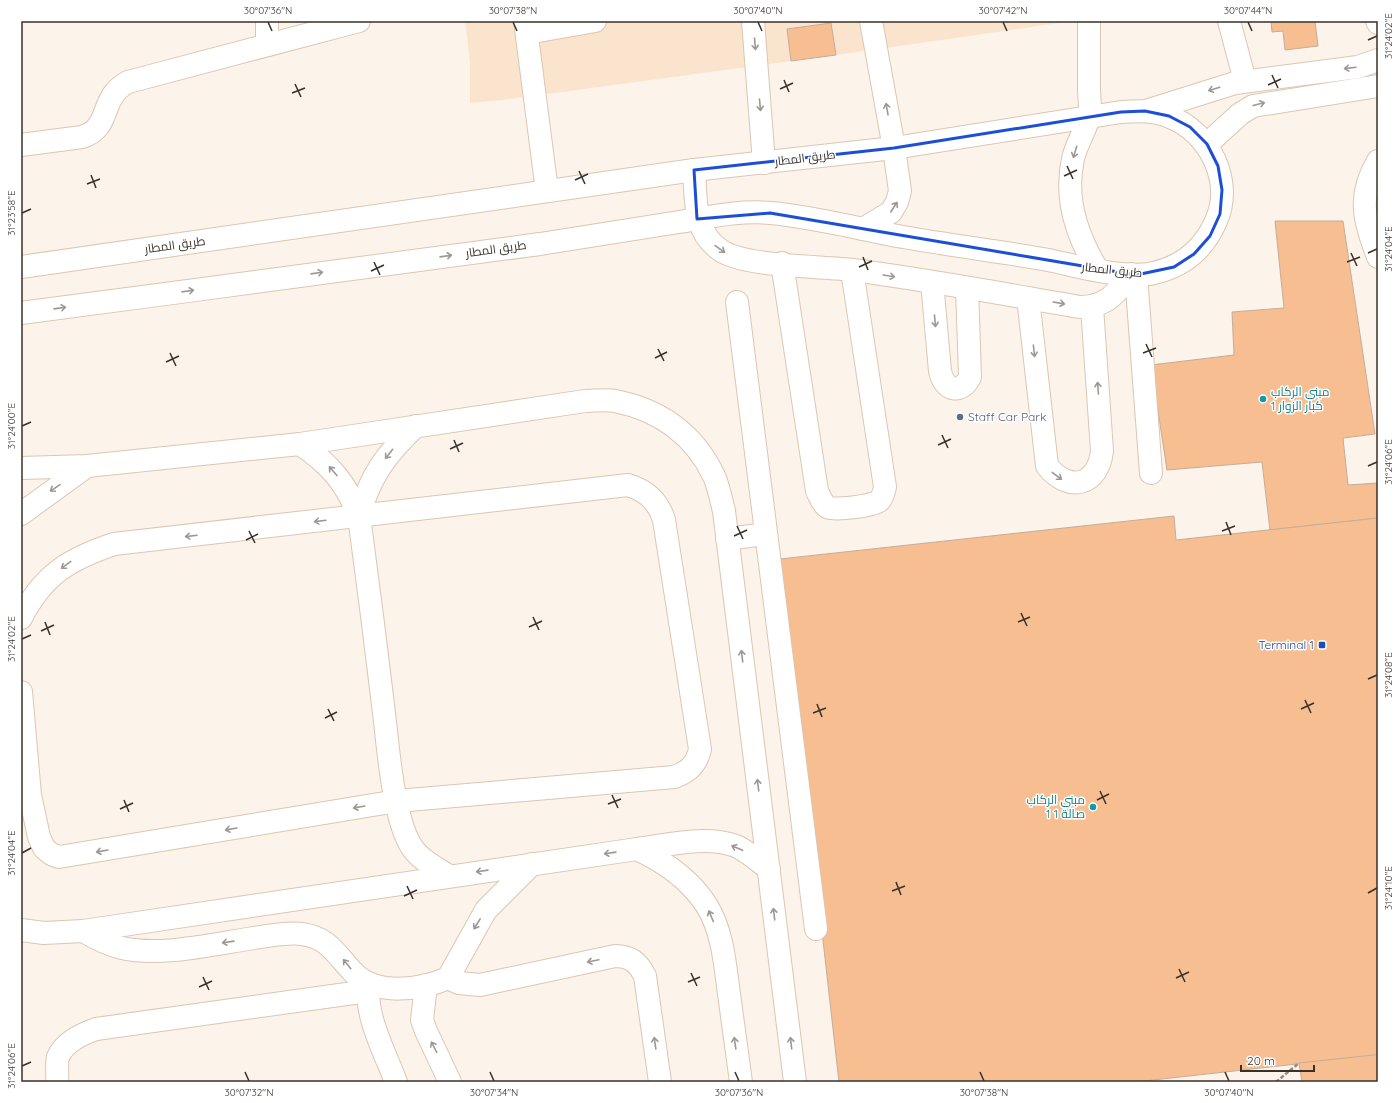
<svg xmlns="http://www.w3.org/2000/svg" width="1399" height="1103" font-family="Quicksand,Cairo,sans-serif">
<rect width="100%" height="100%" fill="#fcf3ea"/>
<polygon fill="#fbe4ce" points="465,21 1073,21 836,55 831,24 787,29 791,61 502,100 470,103 470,62"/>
<g fill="#f6be91" stroke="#c5ad9b">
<polygon points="1271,21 1315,21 1318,46 1285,50 1283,31 1272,32"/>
<polygon points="831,23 836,55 791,61 787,29"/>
<polygon points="1275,221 1343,221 1375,434 1343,438 1348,485 1378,483 1378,518 1270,530 1262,462 1167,470 1151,365 1234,355 1232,312 1284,308"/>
<polygon points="1174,516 1176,540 1378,518 1378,1055 1135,1082 839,1082 780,559"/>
<polygon points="1373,1055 1378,1055 1378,1082 1302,1082 1299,1063"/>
</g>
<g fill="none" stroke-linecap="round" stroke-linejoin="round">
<defs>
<g id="minor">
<polyline points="267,21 267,45"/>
<polyline points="525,21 547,191"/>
<polyline points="753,21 764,163"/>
<path d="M 1089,21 C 1089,43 1089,66 1089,88 C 1089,97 1091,108 1089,116 C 1087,128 1076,144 1073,159 C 1064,199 1077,236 1097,269"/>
<polyline points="1229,21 1245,81"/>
<polyline points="1377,21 1378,23"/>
<polyline points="527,33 595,21"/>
<polyline points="1146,111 1235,83 1358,67 1378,60"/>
<polyline points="1207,144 1240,114 1253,106 1378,86"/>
<path d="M 21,145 L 82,137 C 113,127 98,98 128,82 L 359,21"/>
<path d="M 1378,161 C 1357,196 1364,221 1378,257"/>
<path d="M 694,170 C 696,199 693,231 720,250 C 744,267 821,266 853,270 C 929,280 1004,294 1080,307 C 1107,307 1116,293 1132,274"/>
<polyline points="863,229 891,212 897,202 900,191 894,148 871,21"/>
<path d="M 782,263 L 817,491 C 820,497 822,503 827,507 C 834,511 872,506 879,501 C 883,497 884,492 885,487 L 852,270"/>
<path d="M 21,267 L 694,170 L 894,148 L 1121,112 C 1138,111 1155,110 1170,117 C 1209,132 1234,181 1216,221 C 1204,249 1184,266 1154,273 C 1124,280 1074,265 1043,259 C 996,251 949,245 903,237 C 860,229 814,217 771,213 C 740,210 709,217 679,222 C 633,229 586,237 540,244 C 367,268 194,290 21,313"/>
<polyline points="1136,275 1151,473"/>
<path d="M 932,282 L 940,371 C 944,391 961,395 970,377 L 967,288"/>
<path d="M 1028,298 L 1047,466 C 1069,493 1098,486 1102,451 L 1092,307"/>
<polyline points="737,302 816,929"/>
<path d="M 300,444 C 330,464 346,483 359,516 C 368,582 376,647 384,713 C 388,747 393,814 410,844 C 418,859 435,867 449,876"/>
<path d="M 21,468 L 87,466 L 300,444 L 585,401 C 594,401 606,399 615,401 C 660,410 694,434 714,476 C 719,487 721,500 724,511 L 795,1082"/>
<polyline points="21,514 87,466"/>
<path d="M 359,516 C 370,476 386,454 416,426"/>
<polyline points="727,539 766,534"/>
<path d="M 21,618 C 43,575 69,559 114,544 L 628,485 C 647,491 658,501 664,520 L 700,749 C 697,764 689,772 674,777 L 397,801 L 59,857 L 51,854 L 44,848 L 39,837 L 30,795 L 21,692"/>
<path d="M 637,849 C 668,845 706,835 736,846 C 749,852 758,861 769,869"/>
<path d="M 21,930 L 44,933 L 83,931 L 637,849 C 665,862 690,879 707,906 C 723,932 725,965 729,994 C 733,1024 737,1053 741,1082"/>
<path d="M 83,931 C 95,938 108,945 122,948 C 162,957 213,944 254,938 C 269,936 286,932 302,934 C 330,938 336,955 354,973 C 376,996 421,990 448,978 L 486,910 L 532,864"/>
<path d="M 448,978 L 459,983 L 480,985 L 615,956 C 630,956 638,962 645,976 L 660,1082"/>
<path d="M 370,984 C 362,1010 386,1055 396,1082"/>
<polyline points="426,985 422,1020 426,1031 450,1082"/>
<path d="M 57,1082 C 58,1075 56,1063 58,1057 C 64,1042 82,1034 96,1029 L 368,991"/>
</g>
</defs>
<use href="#minor" stroke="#dcc6b1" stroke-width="24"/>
<polyline stroke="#948b82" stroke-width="2.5" stroke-dasharray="4 2" stroke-linecap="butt" points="1276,1082 1299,1063"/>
<use href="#minor" stroke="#fff" stroke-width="22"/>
</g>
<defs><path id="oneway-shaft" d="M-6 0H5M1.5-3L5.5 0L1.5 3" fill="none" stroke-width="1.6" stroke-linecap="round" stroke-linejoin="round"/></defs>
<g stroke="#9c9894">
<use href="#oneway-shaft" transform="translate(755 44) rotate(85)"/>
<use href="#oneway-shaft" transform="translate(1350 68) rotate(173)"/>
<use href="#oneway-shaft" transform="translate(1214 89) rotate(163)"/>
<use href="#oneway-shaft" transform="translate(1259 104) rotate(-14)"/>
<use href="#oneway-shaft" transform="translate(760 105) rotate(85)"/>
<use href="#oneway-shaft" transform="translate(887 109) rotate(-100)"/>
<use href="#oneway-shaft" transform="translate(1075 152) rotate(107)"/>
<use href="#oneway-shaft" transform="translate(894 207) rotate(-57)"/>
<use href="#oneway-shaft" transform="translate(720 249) rotate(35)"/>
<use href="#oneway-shaft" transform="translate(446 256) rotate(-8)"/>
<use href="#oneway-shaft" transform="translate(317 273) rotate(-8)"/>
<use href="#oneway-shaft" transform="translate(889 276) rotate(9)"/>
<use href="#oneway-shaft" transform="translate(188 291) rotate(-8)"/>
<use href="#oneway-shaft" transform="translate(1059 303) rotate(10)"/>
<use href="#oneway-shaft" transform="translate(60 308) rotate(-8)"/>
<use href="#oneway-shaft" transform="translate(935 321) rotate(85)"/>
<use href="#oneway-shaft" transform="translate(1034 351) rotate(84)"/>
<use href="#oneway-shaft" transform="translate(1098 388) rotate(-94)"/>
<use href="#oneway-shaft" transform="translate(389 454) rotate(128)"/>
<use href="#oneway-shaft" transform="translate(333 471) rotate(-131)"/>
<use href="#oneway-shaft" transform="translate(1057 476) rotate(37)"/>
<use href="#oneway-shaft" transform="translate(55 488) rotate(146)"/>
<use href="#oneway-shaft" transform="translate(320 521) rotate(173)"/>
<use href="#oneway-shaft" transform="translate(191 536) rotate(173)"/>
<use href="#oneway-shaft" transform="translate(66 565) rotate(144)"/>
<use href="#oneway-shaft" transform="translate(742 656) rotate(-97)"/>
<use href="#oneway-shaft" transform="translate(758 785) rotate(-97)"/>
<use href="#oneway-shaft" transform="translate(359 807) rotate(170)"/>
<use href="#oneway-shaft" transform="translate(231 829) rotate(170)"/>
<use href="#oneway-shaft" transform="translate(737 848) rotate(-157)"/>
<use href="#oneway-shaft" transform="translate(102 851) rotate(170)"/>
<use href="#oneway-shaft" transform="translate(610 853) rotate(172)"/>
<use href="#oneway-shaft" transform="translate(482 871) rotate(172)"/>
<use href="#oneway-shaft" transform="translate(774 914) rotate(-97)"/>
<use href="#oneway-shaft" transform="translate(711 916) rotate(-113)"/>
<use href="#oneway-shaft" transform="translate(477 924) rotate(122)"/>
<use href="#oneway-shaft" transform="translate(228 942) rotate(172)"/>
<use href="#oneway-shaft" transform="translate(593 961) rotate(168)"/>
<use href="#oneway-shaft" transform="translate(347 964) rotate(-129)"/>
<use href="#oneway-shaft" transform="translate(655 1043) rotate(-98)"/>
<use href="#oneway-shaft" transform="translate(735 1043) rotate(-98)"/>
<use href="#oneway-shaft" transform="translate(791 1043) rotate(-97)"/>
<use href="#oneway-shaft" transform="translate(434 1047) rotate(-117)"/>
</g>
<path fill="none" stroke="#1d4ed8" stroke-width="3" stroke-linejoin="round" d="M 1145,111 L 1169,116 L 1190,127 L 1207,144 L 1218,166 L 1222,190 L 1220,214 L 1210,236 L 1194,254 L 1174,267 L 1136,275 L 770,213 L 697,219 L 694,170 L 894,148 L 1121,112 Z"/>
<path fill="none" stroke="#393128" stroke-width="1.5" d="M 268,22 L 272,31M 513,22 L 517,31M 758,22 L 762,31M 1003,22 L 1007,31M 1248,22 L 1252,31M 1368,40 L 1377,36M 1272,75 L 1278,88M 784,80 L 789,92M 295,84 L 301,97M 1268,85 L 1281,79M 780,89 L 793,83M 292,93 L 305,88M 1067,166 L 1073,179M 579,171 L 585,184M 91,175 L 96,188M 1064,176 L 1077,170M 575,180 L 588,174M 87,184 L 100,179M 22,213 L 31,209M 1351,253 L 1357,266M 1368,253 L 1377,249M 863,257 L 868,270M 374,262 L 380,275M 1347,262 L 1360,257M 859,267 L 872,261M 371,271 L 384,265M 1146,344 L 1152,357M 658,349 L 664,361M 170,353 L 176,366M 1143,353 L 1156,348M 655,358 L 667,352M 166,362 L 179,356M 22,426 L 31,422M 942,435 L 948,448M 454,440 L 459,452M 938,445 L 951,439M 450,449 L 463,443M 1368,466 L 1377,462M 1226,522 L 1231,535M 737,526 L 743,539M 249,531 L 255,543M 1222,531 L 1235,526M 734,536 L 747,530M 246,540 L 258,534M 1021,613 L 1027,626M 533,617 L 539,630M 45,622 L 50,635M 1018,622 L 1030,617M 529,627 L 542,621M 41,631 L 54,625M 22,639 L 31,635M 1368,679 L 1377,675M 1305,700 L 1311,713M 817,704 L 822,717M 328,709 L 334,721M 1301,709 L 1314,703M 813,713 L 826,708M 325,718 L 337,712M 1100,791 L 1106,804M 612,795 L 618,808M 124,800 L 129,812M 1097,800 L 1109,794M 608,804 L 621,799M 120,809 L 133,803M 22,853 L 31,848M 896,882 L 901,895M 407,886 L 413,899M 892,891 L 905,886M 1368,893 L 1377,888M 404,896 L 417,890M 1179,969 L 1185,982M 691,973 L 697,986M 203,977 L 209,990M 1176,978 L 1189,972M 688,982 L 700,977M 199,987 L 212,981M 22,1066 L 31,1062M 245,1072 L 249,1081M 490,1072 L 494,1081M 735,1072 L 739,1081M 980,1072 L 984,1081M 1225,1072 L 1229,1081"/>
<g fill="#0f9aa8" stroke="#fff" stroke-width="1.5">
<circle cx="1263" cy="399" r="4"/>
<circle cx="1093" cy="807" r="4"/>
</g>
<circle fill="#5c6f8a" stroke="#fff" stroke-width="1.5" cx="960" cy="417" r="4"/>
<rect fill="#1a4fb4" stroke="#fff" stroke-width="1.5" x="1318" y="641" width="8" height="8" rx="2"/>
<g text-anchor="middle" stroke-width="3" stroke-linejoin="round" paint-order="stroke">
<g font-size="12" fill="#393128" stroke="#fff">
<text transform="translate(805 158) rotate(-7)" y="4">طريق المطار</text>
<text transform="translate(175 245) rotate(-8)" y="4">طريق المطار</text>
<text transform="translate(496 249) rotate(-8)" y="4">طريق المطار</text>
<text transform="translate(1112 270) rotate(6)" y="4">طريق المطار</text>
</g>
<g font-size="12" fill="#0d838f" stroke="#fff" text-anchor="start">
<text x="1271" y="396">مبنى الركاب<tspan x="1271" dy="14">1 كبار الزوار</tspan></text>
<text x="1085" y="804" text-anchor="end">مبنى الركاب<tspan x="1085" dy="14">1 صالة 1</tspan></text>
</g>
<g font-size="12" fill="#4e5e75" stroke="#fff" text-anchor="start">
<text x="968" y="421">Staff Car Park</text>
</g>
<g font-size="12" fill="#164399" stroke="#fff" text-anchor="end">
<text x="1314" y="649">Terminal 1</text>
</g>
</g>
<rect width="1399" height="1103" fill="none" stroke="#ffffff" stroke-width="44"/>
<path d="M1241 1065v6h73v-6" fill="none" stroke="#393128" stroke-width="2"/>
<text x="1247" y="1065" font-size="12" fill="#393128" stroke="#ffffff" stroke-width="3" paint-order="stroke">20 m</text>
<rect x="22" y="22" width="1355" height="1059" fill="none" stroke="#393128" stroke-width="1.5"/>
<g font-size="10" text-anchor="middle" fill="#393128">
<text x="268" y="14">30°07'36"N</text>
<text x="513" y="14">30°07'38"N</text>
<text x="758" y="14">30°07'40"N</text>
<text x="1003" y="14">30°07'42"N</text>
<text x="1248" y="14">30°07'44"N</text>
<text transform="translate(1388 36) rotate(-90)" y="4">31°24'02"E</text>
<text transform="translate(11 213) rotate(-90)" y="4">31°23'58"E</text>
<text transform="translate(1388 249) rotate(-90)" y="4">31°24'04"E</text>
<text transform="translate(11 426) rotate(-90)" y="4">31°24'00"E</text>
<text transform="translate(1388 462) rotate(-90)" y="4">31°24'06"E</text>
<text transform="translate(11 639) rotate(-90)" y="4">31°24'02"E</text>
<text transform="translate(1388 675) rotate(-90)" y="4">31°24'08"E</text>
<text transform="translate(11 853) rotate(-90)" y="4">31°24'04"E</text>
<text transform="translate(1388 888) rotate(-90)" y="4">31°24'10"E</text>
<text transform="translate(11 1066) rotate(-90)" y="4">31°24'06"E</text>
<text x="249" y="1096">30°07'32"N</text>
<text x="494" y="1096">30°07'34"N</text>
<text x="739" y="1096">30°07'36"N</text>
<text x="984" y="1096">30°07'38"N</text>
<text x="1229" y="1096">30°07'40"N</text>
</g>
</svg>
